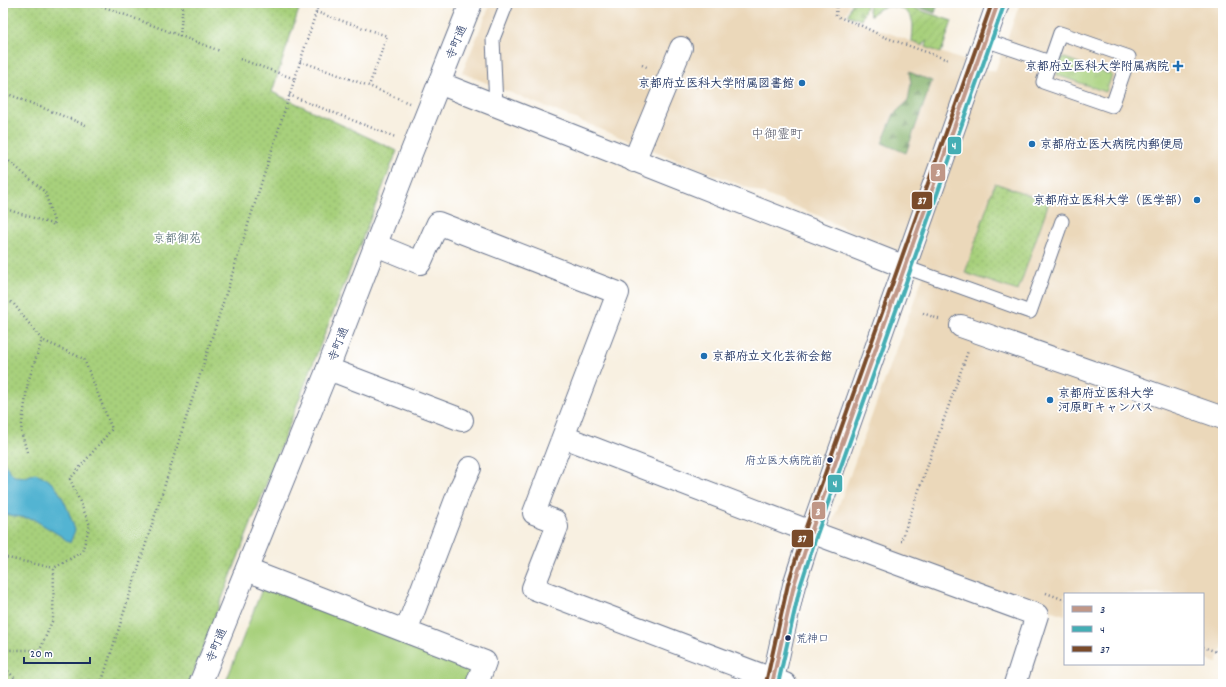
<svg xmlns="http://www.w3.org/2000/svg" width="1226" height="687" font-family="Dekko,'Klee One',sans-serif">
<defs>
<pattern id="grass-tufts" width="24" height="20" patternUnits="userSpaceOnUse"><rect width="24" height="20" fill="#a7d07c"/><path d="M3 7l-1-3M5 7V3M7 7l1-3M15 17l-1-3M17 17v-4M19 17l1-3" fill="none" stroke="#8fb36e"/></pattern>
<pattern id="forest-firs" width="22" height="20" patternUnits="userSpaceOnUse"><rect width="22" height="20" fill="#85b26c"/><path d="M5 1l3.5 6h-7zM16 11l3.5 6h-7z" fill="#6c915c"/></pattern>
<pattern id="cemetery-stones" width="16" height="16" patternUnits="userSpaceOnUse"><rect width="16" height="16" fill="#a7d07c"/><path d="M2 7V4a2 2 0 0 1 4 0v3zM10 15v-3a2 2 0 0 1 4 0v3z" fill="#8fb36e"/></pattern>
<pattern id="park-dots" width="8" height="8" patternUnits="userSpaceOnUse"><rect width="8" height="8" fill="#a7d07c"/><path d="M2 2h.1M6 6h.1" fill="none" stroke="#8fb36e" stroke-width="1.8" stroke-linecap="round"/></pattern>
<pattern id="garden-furrows" width="10" height="10" patternUnits="userSpaceOnUse"><rect width="10" height="10" fill="#a7d07c"/><path d="M-1 1l2-2M0 10L10 0M9 11l2-2" fill="none" stroke="#8fb36e"/></pattern>
</defs>
<rect width="100%" height="100%" fill="#fff"/>
<filter id="ink" filterUnits="userSpaceOnUse"><feTurbulence type="fractalNoise" baseFrequency=".025" numOctaves="2"/><feDisplacementMap in="SourceGraphic" scale="8" xChannelSelector="R" yChannelSelector="G"/><feConvolveMatrix kernelMatrix="1 2 1 2 8 2 1 2 1" color-interpolation-filters="sRGB"/></filter>
<filter id="wash" filterUnits="userSpaceOnUse"><feTurbulence type="fractalNoise" baseFrequency=".012" numOctaves="4" result="noise"/><feDisplacementMap in="SourceGraphic" scale="16" xChannelSelector="R" yChannelSelector="G"/><feGaussianBlur stdDeviation="0.9" result="paint"/><feColorMatrix in="noise" values="0 0 0 0 0 0 0 0 0 0 0 0 0 0 0 0 0 1.4 0 .05"/><feComposite in="paint" operator="in"/></filter>
<g filter="url(#wash)">
<rect width="100%" height="100%" fill="#f8f0e1"/>
<polygon fill="#ebd8ba" points="491,3 850,3 845,17 995,72 1020,3 1223,3 1223,646 1217,663 1203,659 1203,594 1065,594 1065,615 1022,602 829,532 926,268 819,216 642,146 462,73"/>
<polygon fill="url(#grass-tufts)" stroke="#61806d" points="1062,57 1112,75 1106,92 1057,75"/>
<g fill="url(#forest-firs)" stroke="#507065">
<polygon points="907,3 938,3 935,13"/>
<polygon points="909,72 932,81 906,153 882,143 894,114 908,101 911,83"/>
</g>
<polygon fill="url(#cemetery-stones)" stroke="#61806d" points="852,3 867,3 861,20 848,15"/>
<g fill="url(#park-dots)" stroke="#61806d">
<polygon points="3,3 301,3 272,92 397,151 307,379 189,684 3,684"/>
<polygon points="995,183 1049,202 1018,291 965,273"/>
</g>
<path fill="url(#garden-furrows)" stroke="#61806d" d="M 870,3 L 899,3 L 952,21 L 941,53 L 926,47 L 927,41 L 925,41 L 923,46 L 912,42 C 912,36 914,27 912,20 C 908,7 889,3 877,10 C 875,11 873,14 871,16 L 868,8 Z"/>
<polygon fill="#a7d07c" stroke="#61806d" points="264,584 474,665 467,684 225,684"/>
<path fill="#53b4d2" stroke="#377298" d="M 3,462 L 14,476 L 26,477 L 35,473 C 60,481 67,507 75,530 L 70,543 L 61,536 L 33,519 L 3,514 Z"/>
</g>
<g filter="url(#ink)">
<g fill="none" stroke-linecap="round" stroke-linejoin="round">
<defs>
<g id="lane">
<polyline points="985,40 1050,62 1060,33 1129,57 1112,106 1043,82 1050,62"/>
<polyline points="496,106 493,39 507,3"/>
<polyline points="905,267 1030,312 1062,221"/>
</g>
<g id="street">
<polyline points="634,161 681,48"/>
<polyline points="376,245 420,263 438,223 618,293 534,513 555,521 557,527 533,588 785,684"/>
<polyline points="961,326 1223,418"/>
<polyline points="327,371 339,373 462,420"/>
<polyline points="564,437 811,532 1037,615 1015,684"/>
<polyline points="247,570 485,662 477,684"/>
<polyline points="406,631 460,489 470,468"/>
</g>
<g id="secondary">
<polyline points="439,83 905,267"/>
<polyline points="200,684 327,371 410,156 471,3"/>
</g>
<polyline id="primary" points="772,684 794,585 811,532 998,3"/>
</defs>
<use href="#lane" stroke="#68738c" stroke-width="15"/>
<use href="#street" stroke="#68738c" stroke-width="24"/>
<use href="#secondary" stroke="#68738c" stroke-width="24"/>
<use href="#primary" stroke="#68738c" stroke-width="24"/>
<g stroke="#68738c" stroke-width="2.5" stroke-dasharray="1 3" stroke-linecap="butt">
<polyline points="94,3 220,51"/>
<polyline points="837,3 836,16 862,26 882,36 948,60"/>
<polyline points="316,12 387,36 369,86"/>
<polyline points="180,36 183,3"/>
<polyline points="240,59 295,79"/>
<polyline points="300,61 369,86 409,103"/>
<polyline points="642,65 649,68"/>
<polyline points="689,84 697,87"/>
<polyline points="3,92 88,126"/>
<polyline points="289,95 395,137"/>
<polyline points="3,156 45,192 55,225 3,208"/>
<polyline points="3,300 13,303 42,340 84,359 112,429 70,479 90,525 82,552 54,568 53,619 40,650 3,650"/>
<polyline points="923,313 941,320"/>
<polyline points="27,452 21,431 28,382 42,340"/>
<polyline points="902,541 901,541 968,351"/>
<polyline points="3,557 54,568"/>
<polyline points="1046,593 1065,600"/>
<polyline points="1203,647 1223,654"/>
<polyline points="3,665 15,679 16,684"/>
<polyline points="101,684 319,3"/>
</g>
<use href="#lane" stroke="#fff" stroke-width="13"/>
<use href="#street" stroke="#fff" stroke-width="22"/>
<use href="#secondary" stroke="#fff" stroke-width="22"/>
<use href="#primary" stroke="#fff" stroke-width="22"/>
<defs>
<polyline id="bus-1" points="772,684 794,585 811,532 998,3"/>
<polyline id="bus-2" points="778,684 800,587 817,534 1004,5"/>
<polyline id="bus-3" points="766,683 788,584 805,530 992,3"/>
</defs>
<use href="#bus-1" stroke="#fff" stroke-width="7"/>
<use href="#bus-2" stroke="#fff" stroke-width="7"/>
<use href="#bus-3" stroke="#fff" stroke-width="7"/>
<use href="#bus-1" stroke="#c09787" stroke-width="4"/>
<use href="#bus-2" stroke="#44aeb4" stroke-width="4"/>
<use href="#bus-3" stroke="#7a4b2a" stroke-width="4"/>
</g>
</g>
<g fill="#1f6fb2" stroke="#fff" stroke-width="1.5">
<path d="M1176 60h4v4h4v4h-4v4h-4v-4h-4v-4h4z"/>
<circle cx="802" cy="83" r="4"/>
<circle cx="1032" cy="144" r="4"/>
<circle cx="1197" cy="200" r="4"/>
<circle cx="704" cy="356" r="4"/>
<circle cx="1050" cy="400" r="4"/>
</g>
<g fill="#1b2f5e" stroke="#fff" stroke-width="1.5">
<circle cx="830" cy="460" r="3.5"/>
<circle cx="788" cy="638" r="3.5"/>
</g>
<g text-anchor="middle" stroke-width="3.5" stroke-linejoin="round" paint-order="stroke">
<g font-size="11" fill="#1b2f5e" stroke="#fff" text-anchor="end">
<text x="822" y="464">府立医大病院前</text>
<text x="796" y="642" text-anchor="start">荒神口</text>
</g>
<g font-size="12" fill="#1b2f5e" stroke="#fff">
<text transform="translate(456 42) rotate(-68)" y="4">寺町通</text>
<text transform="translate(338 344) rotate(-69)" y="4">寺町通</text>
<text transform="translate(216 645) rotate(-68)" y="4">寺町通</text>
</g>
<g font-size="12" font-weight="bold" fill="#1b2f5e" stroke="#fff" text-anchor="end">
<text x="1169" y="70">京都府立医科大学附属病院</text>
<text x="794" y="87">京都府立医科大学附属図書館</text>
<text x="1040" y="148" text-anchor="start">京都府立医大病院内郵便局</text>
<text x="1189" y="204">京都府立医科大学（医学部）</text>
<text x="712" y="360" text-anchor="start">京都府立文化芸術会館</text>
<text x="1058" y="397" text-anchor="start">京都府立医科大学<tspan x="1058" dy="14">河原町キャンパス</tspan></text>
</g>
<g font-size="12" fill="#455f67" stroke="#fff">
<text x="177" y="242">京都御苑</text>
</g>
<g font-size="13" fill="#585967" stroke="#fff">
<text x="777" y="138">中御霊町</text>
</g>
</g>
<g stroke="#fff" stroke-width="1.5">
<rect x="947" y="136" width="15" height="19" rx="4" fill="#44aeb4"/>
<rect x="930" y="163" width="16" height="19" rx="4" fill="#c09787"/>
<rect x="911" y="191" width="22" height="19" rx="4" fill="#7a4b2a"/>
<rect x="827" y="474" width="16" height="19" rx="4" fill="#44aeb4"/>
<rect x="811" y="501" width="15" height="19" rx="4" fill="#c09787"/>
<rect x="791" y="529" width="23" height="19" rx="4" fill="#7a4b2a"/>
</g>
<g font-size="11" text-anchor="middle" font-weight="bold" fill="#fff">
<text x="954" y="149">4</text>
<text x="938" y="176">3</text>
<text x="922" y="204">37</text>
<text x="835" y="487">4</text>
<text x="818" y="515">3</text>
<text x="802" y="542">37</text>
</g>
<rect width="1226" height="687" fill="none" stroke="#fff" stroke-width="16"/>
<rect x="1064" y="593" width="140" height="72" fill="#ffffff" stroke="#a4acbf"/>
<rect x="1072" y="606" width="20" height="6" fill="#c09787" stroke="#a4acbf"/>
<text x="1100" y="613" font-size="12" fill="#1b2f5e">3</text>
<rect x="1072" y="626" width="20" height="6" fill="#44aeb4" stroke="#a4acbf"/>
<text x="1100" y="633" font-size="12" fill="#1b2f5e">4</text>
<rect x="1072" y="646" width="20" height="6" fill="#7a4b2a" stroke="#a4acbf"/>
<text x="1100" y="653" font-size="12" fill="#1b2f5e">37</text>
<path d="M24 657v6h66v-6" fill="none" stroke="#1b2f5e" stroke-width="2"/>
<text x="30" y="657" font-size="12" fill="#1b2f5e" stroke="#ffffff" stroke-width="3" paint-order="stroke">20 m</text>
</svg>
